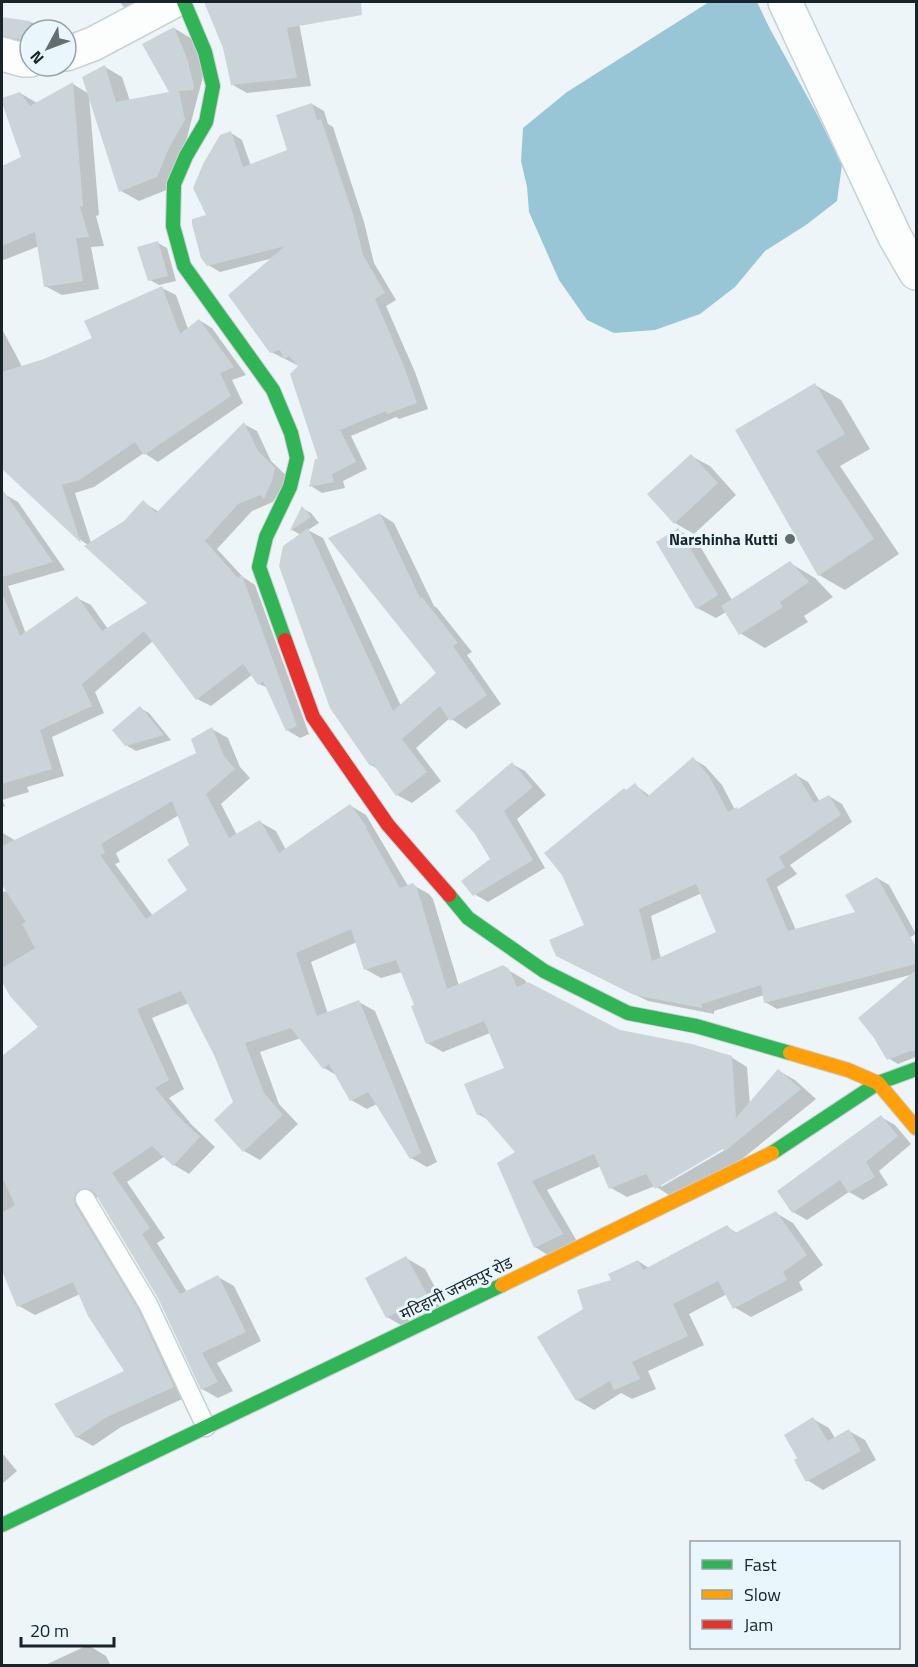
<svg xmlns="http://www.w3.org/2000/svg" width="918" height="1667" font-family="'Titillium Web','Noto Sans Devanagari',sans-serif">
<rect width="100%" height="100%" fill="#eef5f8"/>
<polygon fill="#99c6d7" points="709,2 757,2 770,29 818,116 842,165 837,201 806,225 765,251 735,287 700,314 655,330 614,333 587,320 559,280 529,212 527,187 521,161 523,128 567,92"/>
<g fill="#0003" fill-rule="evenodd">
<polygon points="120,2 155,2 137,15 123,6"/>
<polygon points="206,2 295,2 311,86 247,93 233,85 224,44"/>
<polygon points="2,18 35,23 44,28 43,30 30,30 30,43 18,40 8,40 2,37"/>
<polygon points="174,28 192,39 205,69 174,187 139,201 121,191 89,96 99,215 96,216 104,246 91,247 99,289 62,295 45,286 39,246 4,260 2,259 2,168 23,158 20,93 37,103 73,84 89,94 105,67 122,77 130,101 171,93"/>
<polygon points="312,104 324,111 328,124 333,127 364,222 374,263 396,300 386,306 415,372 428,409 399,419 396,417 351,436 367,469 343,481 345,488 322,493 311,486 320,460 303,361 297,365 271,352 273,258 220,272 208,265 208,216 231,133 242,140 251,166 289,150"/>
<polygon points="158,243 167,248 176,281 159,285 150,280"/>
<polygon points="162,288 176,295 188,329 199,320 212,328 246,375 232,380 243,403 158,462 144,453 94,487 75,493 91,543 124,522 143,502 159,512 244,424 257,431 271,461 288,477 273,502 252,511 217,549 243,577 255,585 309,734 300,738 287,730 268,688 259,684 253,674 211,706 197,699 153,641 95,692 104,713 52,737 64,776 27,787 29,792 2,800 5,806 2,808 2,495 4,494 18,502 65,570 8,586 26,634 77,598 91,605 108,629 149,604 88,545 82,541 33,497 12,452 2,455 2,329 16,355 22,367 40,361 94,339"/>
<polygon points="815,385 841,400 870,449 840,466 899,554 845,590 819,575 737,430"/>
<polygon points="691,456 710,466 736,495 694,534 675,523 649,494"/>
<polygon points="302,508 311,513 319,523 308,530 323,538 401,706 439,673 380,514 394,523 434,606 437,608 472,652 467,655 501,704 466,729 450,718 416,748 441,781 412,803 397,795 378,769 371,765 301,535 292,530"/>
<polygon points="678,530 697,541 732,600 790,563 815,578 833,597 804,616 808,622 765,648 740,633 726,612 716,618 697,608"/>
<polygon points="140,708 149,713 171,740 136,751 126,745"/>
<path d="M 212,729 L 228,738 L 240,767 L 250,778 L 221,804 L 237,835 L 260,822 L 276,831 L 286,850 L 351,806 L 366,815 L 408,886 L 413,885 L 429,894 L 433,899 L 459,986 L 503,967 L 525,980 L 527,984 L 619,1031 L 731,1057 L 747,1067 L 750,1105 L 779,1071 L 795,1080 L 816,1099 L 742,1159 L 672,1197 L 655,1186 L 627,1197 L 611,1188 L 601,1166 L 547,1190 L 578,1243 L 551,1257 L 535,1247 L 517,1152 L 490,1121 L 478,1114 L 505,1068 L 490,1033 L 443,1052 L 427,1043 L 416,1006 L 402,972 L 381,978 L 365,969 L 357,942 L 311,962 L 328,1014 L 359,1002 L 375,1011 L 437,1162 L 427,1167 L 411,1158 L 377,1104 L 367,1109 L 351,1100 L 338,1076 L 324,1068 L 301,1038 L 260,1052 L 279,1104 L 298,1124 L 260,1160 L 244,1151 L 235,1103 L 216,1054 L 189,1003 L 152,1018 L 184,1089 L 169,1098 L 192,1125 L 215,1147 L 189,1174 L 174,1165 L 165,1156 L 127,1182 L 165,1238 L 157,1243 L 187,1292 L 218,1277 L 234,1286 L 261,1341 L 217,1363 L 233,1391 L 218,1398 L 202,1389 L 159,1298 L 99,1197 L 95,1198 L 189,1396 L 121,1427 L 93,1446 L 77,1437 L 126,1371 L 80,1294 L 35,1315 L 19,1306 L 2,1268 L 2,1069 L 57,1021 L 11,995 L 2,979 L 2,892 L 8,891 L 2,883 L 2,835 L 3,833 L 16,841 L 198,754 ZM 179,815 L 191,846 L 189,890 L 153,916 L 115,864 L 120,862 L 116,853 ZM 729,1144 L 730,1147 L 661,1187 L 661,1183 Z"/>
<path d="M 693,759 L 705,766 L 722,785 L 735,810 L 739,810 L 796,775 L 808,782 L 820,802 L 829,796 L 842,804 L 852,822 L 790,865 L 797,874 L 777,887 L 796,930 L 858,913 L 877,878 L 889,885 L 916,934 L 907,939 L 916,953 L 916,1057 L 898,1064 L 888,1058 L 914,974 L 777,1009 L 765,1002 L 764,995 L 714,1011 L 714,1014 L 648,1001 L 571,963 L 586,925 L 627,792 L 635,785 L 650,796 ZM 702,893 L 718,933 L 661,959 L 651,916 Z"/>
<polygon points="512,764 525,771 546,795 517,819 545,868 488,902 474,894 492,859"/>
<polygon points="881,1117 895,1125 911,1144 879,1171 888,1185 863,1200 849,1192 807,1220 793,1212"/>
<polygon points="776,1213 793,1223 823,1265 799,1282 803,1290 751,1317 734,1307 727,1294 689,1314 704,1345 648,1371 656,1389 632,1399 621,1393 594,1410 577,1400 585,1310 613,1281 638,1261 649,1268 727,1227 737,1233"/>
<polygon points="406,1258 425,1269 446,1307 406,1328 387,1317"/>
<polygon points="813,1419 829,1428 835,1438 849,1431 865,1440 876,1460 823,1490 807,1480"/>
<polygon points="2,1453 17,1471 2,1484"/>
<polygon points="88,1645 106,1656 111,1666 43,1666"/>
</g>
<g fill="#cbd5d9" fill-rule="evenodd">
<polygon points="204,2 361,2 362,15 287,28 297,78 231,85 223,48"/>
<polygon points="2,17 30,21 30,41 2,36"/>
<polygon points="174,27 187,58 194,86 193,90 179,91 185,120 169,148 157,177 119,192 82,77 105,65 116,102 169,92 142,44"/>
<polygon points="73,82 83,206 80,207 89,237 76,238 83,281 44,287 35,232 2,246 2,166 21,157 2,103 2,98 20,92 30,106"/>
<polygon points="312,103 317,120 321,119 353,214 363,255 385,293 375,299 403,364 417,403 387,414 386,411 340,430 356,462 332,474 334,482 309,487 315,459 318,459 290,374 298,366 289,356 284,359 280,350 270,353 228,295 285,246 207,266 201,258 192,224 192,219 206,215 193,188 203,164 220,135 231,131 243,167 287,150 276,115"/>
<polygon points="158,241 168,276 148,281 137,247"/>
<polygon points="162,286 180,334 199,319 234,367 220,373 231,396 144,455 135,442 80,480 62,485 81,543 2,469 2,372 44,359 92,338 84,321"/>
<polygon points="815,383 845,434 816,451 874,539 818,576 735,430"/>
<polygon points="244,422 258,451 275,468 272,481 264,499 260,495 238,504 205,541 238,578 242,575 297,726 286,731 263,681 258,685 243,664 196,700 144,631 82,684 92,706 40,730 52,769 2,784 2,593 20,636 77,596 102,631 147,603 84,546 124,521 143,500 156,513"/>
<polygon points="691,454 718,483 674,524 647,494"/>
<polygon points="2,489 53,562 2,577"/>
<polygon points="302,506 311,517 290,531 290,530"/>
<polygon points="380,513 420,598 422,597 458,643 453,646 487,695 450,721 440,706 402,739 427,772 396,796 373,764 370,766 330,708 279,566 283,546 308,528 393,711 436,673 328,538"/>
<polygon points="678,528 718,595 696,609 656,542"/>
<polygon points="790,561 809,582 780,602 783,607 739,635 721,606"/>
<polygon points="140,706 164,735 125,746 112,730"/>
<path d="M 212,727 L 224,756 L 235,769 L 206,794 L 229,838 L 260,820 L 279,853 L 350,804 L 367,827 L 366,828 L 400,888 L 413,883 L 417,888 L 447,989 L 503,965 L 509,969 L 517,987 L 528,982 L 620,1030 L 692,1044 L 732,1056 L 736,1118 L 778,1069 L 801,1089 L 725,1151 L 723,1149 L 655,1189 L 646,1174 L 609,1189 L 594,1154 L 532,1181 L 563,1234 L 534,1248 L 497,1163 L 515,1152 L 481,1113 L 477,1115 L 464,1084 L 504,1068 L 484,1021 L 426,1044 L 411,1006 L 414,1005 L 396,960 L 364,970 L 351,929 L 296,953 L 317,1016 L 359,1000 L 421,1153 L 410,1159 L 368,1092 L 350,1101 L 329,1064 L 323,1069 L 291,1028 L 245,1043 L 264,1093 L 283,1115 L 243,1152 L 214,1120 L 233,1102 L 214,1055 L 181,991 L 137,1009 L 169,1080 L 155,1088 L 177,1115 L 200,1137 L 173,1166 L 152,1146 L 112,1173 L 150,1228 L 142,1234 L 180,1294 L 218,1275 L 246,1332 L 202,1353 L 218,1382 L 201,1390 L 158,1298 L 95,1193 L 91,1190 L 85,1188 L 79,1190 L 76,1193 L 74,1199 L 75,1205 L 138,1309 L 174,1387 L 105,1418 L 76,1438 L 54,1404 L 124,1371 L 88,1316 L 73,1282 L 17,1307 L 2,1271 L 2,1213 L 15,1205 L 2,1177 L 2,1056 L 38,1027 L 10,996 L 2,982 L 2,968 L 35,948 L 22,924 L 26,922 L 2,885 L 2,846 L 196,753 L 191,739 ZM 172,801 L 189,845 L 167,860 L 187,890 L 146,919 L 100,855 L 105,853 L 101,844 Z"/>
<path d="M 693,757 L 709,776 L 728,812 L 737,807 L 738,809 L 796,773 L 814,803 L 829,795 L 841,815 L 779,857 L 785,867 L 766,879 L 788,931 L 855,912 L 845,895 L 877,877 L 916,947 L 916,964 L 764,1003 L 761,985 L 702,1004 L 702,1008 L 634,995 L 556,956 L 549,940 L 584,925 L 562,875 L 544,853 L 624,788 L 626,790 L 635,783 L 647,797 ZM 696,884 L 716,932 L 652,961 L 639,909 Z"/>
<polygon points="512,762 533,787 504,811 533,860 473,896 461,881 490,859 475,834 455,811"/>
<polygon points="916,970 916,1051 910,1051 887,1060 874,1038 858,1018"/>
<polygon points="881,1115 898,1136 866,1162 875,1177 848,1193 840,1180 792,1213 777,1191"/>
<polygon points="776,1211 807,1255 783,1272 787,1280 733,1309 718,1281 673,1304 688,1336 632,1362 640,1379 614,1390 610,1381 576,1401 537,1337 583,1309 577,1290 611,1280 608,1274 638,1260 643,1270 727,1225 735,1233"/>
<polygon points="406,1256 428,1296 386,1318 365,1278"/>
<polygon points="813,1417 828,1441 849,1429 861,1451 806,1482 794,1460 797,1458 784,1435"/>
</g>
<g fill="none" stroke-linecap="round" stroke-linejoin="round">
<defs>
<polyline id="lane" points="85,1199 148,1304 206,1427"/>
<g id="street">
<polyline points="785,2 895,237 916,273"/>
<polyline points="2,54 23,60 30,60"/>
<polyline points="66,54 93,44 172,2"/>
</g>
<g id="fast">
<polyline points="184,2 205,52 213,86 206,122 186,156 174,184 173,226 184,266 273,390 291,433 297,458 290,487 266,537 259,567 285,640"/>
<polyline points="449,895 468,918 544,971 628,1013 696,1026 790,1053"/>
<polyline points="772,1153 878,1083 916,1069"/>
<polyline points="2,1525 502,1285"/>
</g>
<g id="slow">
<polyline points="790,1053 848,1070 878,1083 916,1128"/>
<polyline points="502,1285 772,1153"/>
</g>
<polyline id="jam" points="285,640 313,717 388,825 449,895"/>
</defs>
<use href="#lane" stroke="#c8d1d5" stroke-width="21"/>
<use href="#street" stroke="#c8d1d5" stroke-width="36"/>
<use href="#fast" stroke="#c8d1d5" stroke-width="16"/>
<use href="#slow" stroke="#c8d1d5" stroke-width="16"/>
<use href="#jam" stroke="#c8d1d5" stroke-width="16"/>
<use href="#lane" stroke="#fcfefe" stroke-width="18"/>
<use href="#street" stroke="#fcfefe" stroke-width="33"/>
<use href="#fast" stroke="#30b455" stroke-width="14"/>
<use href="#slow" stroke="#ff9f0a" stroke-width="14"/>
<use href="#jam" stroke="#e5322d" stroke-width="14"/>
</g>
<circle fill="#626e72" stroke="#e9f7fd" stroke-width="2" cx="790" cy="539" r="6"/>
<g text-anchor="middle" stroke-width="6" stroke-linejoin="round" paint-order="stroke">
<g font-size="16" font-weight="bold" fill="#17252a" stroke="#e9f7fd" text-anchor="end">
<text x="778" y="545">Narshinha Kutti</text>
</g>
<g font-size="16" fill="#17252a" stroke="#e9f7fd">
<text transform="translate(456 1288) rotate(-26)" y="6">मटिहानी जनकपुर रोड</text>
</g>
</g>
<rect width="918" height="1667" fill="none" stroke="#17252a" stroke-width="6"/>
<rect x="690" y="1541" width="210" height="108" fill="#e9f7fd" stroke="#95a3a9" stroke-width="1.5"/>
<rect x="702" y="1560" width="30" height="9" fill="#30b455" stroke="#95a3a9" stroke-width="1.5"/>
<text x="744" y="1571" font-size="18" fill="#17252a">Fast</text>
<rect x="702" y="1590" width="30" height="9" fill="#ff9f0a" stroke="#95a3a9" stroke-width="1.5"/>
<text x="744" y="1601" font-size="18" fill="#17252a">Slow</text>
<rect x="702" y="1620" width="30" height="9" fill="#e5322d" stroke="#95a3a9" stroke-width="1.5"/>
<text x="744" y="1631" font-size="18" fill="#17252a">Jam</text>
<g transform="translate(48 48) rotate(229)"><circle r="28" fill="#e9f7fd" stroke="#95a3a9" stroke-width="1.5"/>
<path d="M0-4.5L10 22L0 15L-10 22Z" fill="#626e72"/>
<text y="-9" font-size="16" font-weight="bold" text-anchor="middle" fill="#17252a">N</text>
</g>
<path d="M21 1637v9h93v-9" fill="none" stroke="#17252a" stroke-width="3"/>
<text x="30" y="1637" font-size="18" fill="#17252a" stroke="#e9f7fd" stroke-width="4.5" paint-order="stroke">20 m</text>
</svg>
